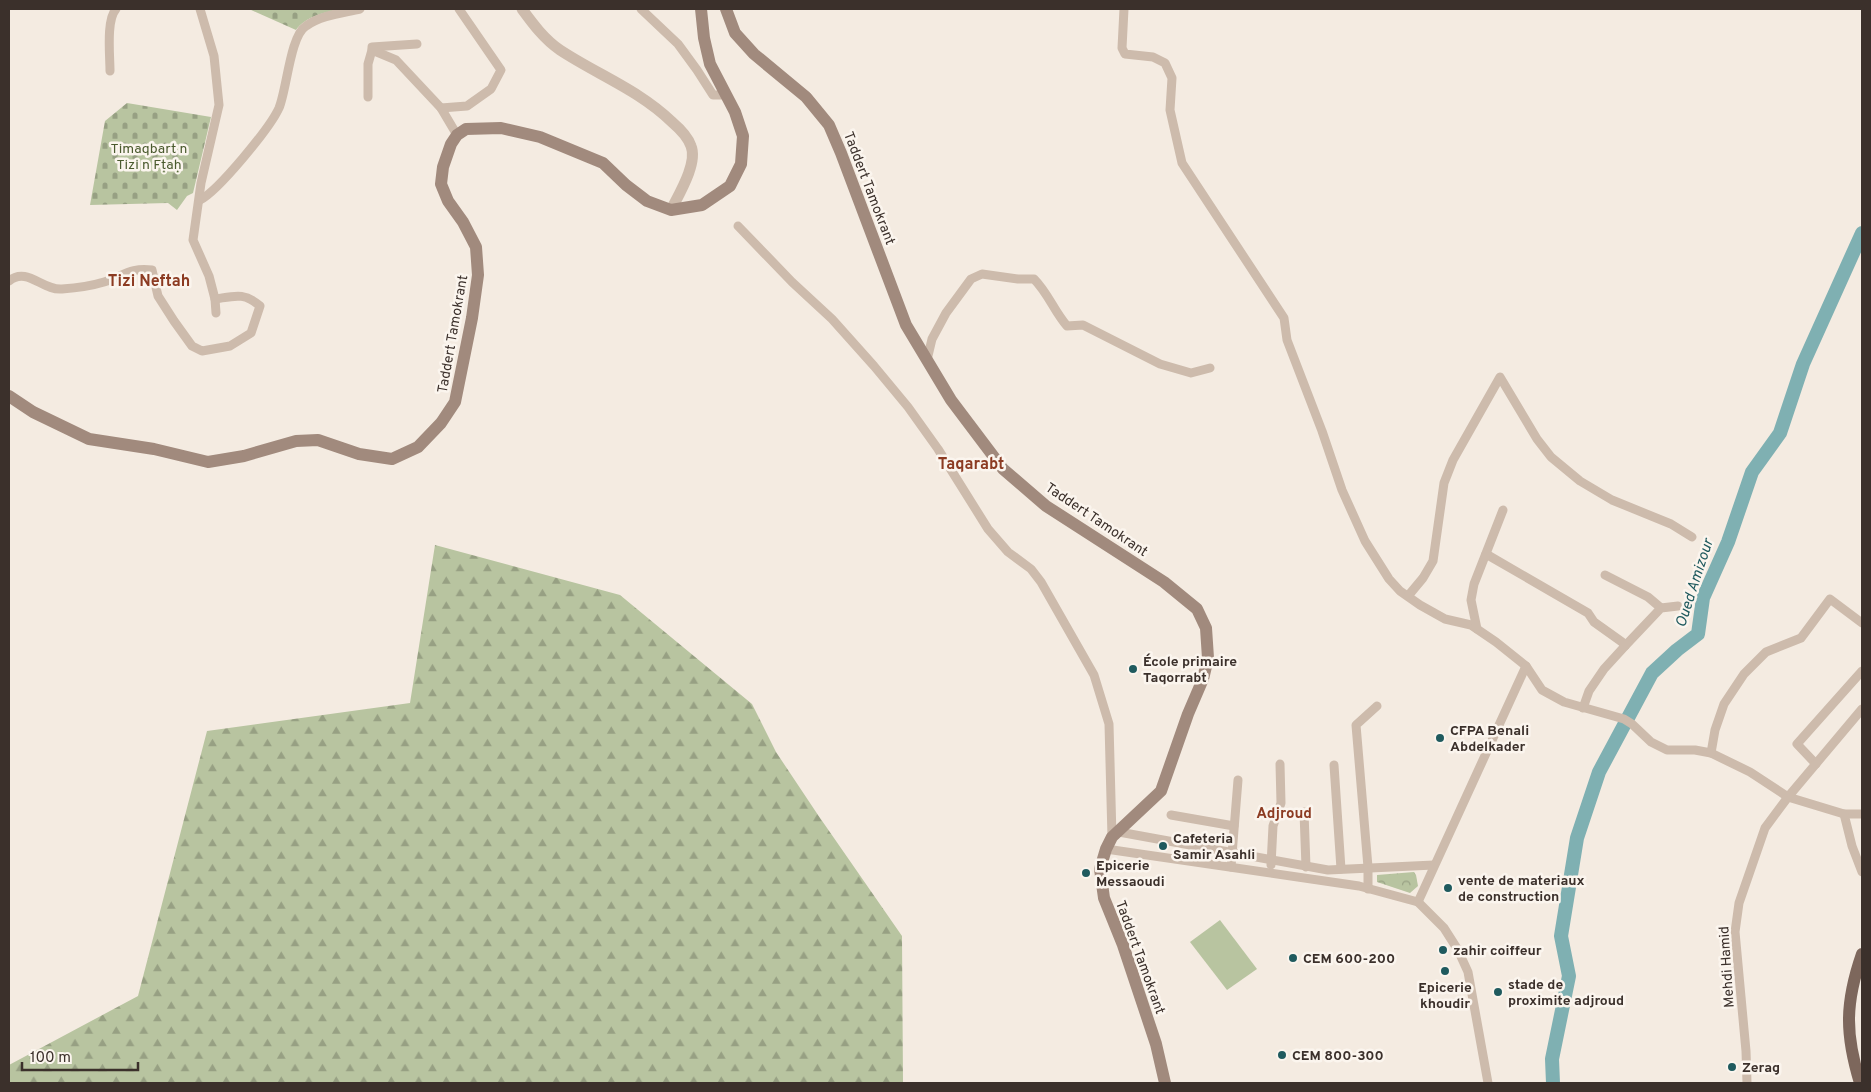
<svg xmlns="http://www.w3.org/2000/svg" width="1871" height="1092" font-family="Overpass,sans-serif">
<defs>
<pattern id="forest-firs" width="22" height="20" patternUnits="userSpaceOnUse" patternTransform="scale(1.25)"><rect width="22" height="20" fill="#b8c4a0"/><path d="M5 1l3.5 6h-7zM16 11l3.5 6h-7z" fill="#97a083"/></pattern>
<pattern id="cemetery-stones" width="16" height="16" patternUnits="userSpaceOnUse" patternTransform="scale(1.25)"><rect width="16" height="16" fill="#b8c4a0"/><path d="M2 7V4a2 2 0 0 1 4 0v3zM10 15v-3a2 2 0 0 1 4 0v3z" fill="#97a083"/></pattern>
<pattern id="park-crowns" width="20" height="18" patternUnits="userSpaceOnUse" patternTransform="scale(1.25)"><rect width="20" height="18" fill="#b8c4a0"/><path d="M2 6a3 3 0 1 1 6 0M12 15a3 3 0 1 1 6 0" fill="none" stroke="#97a083"/></pattern>
</defs>
<rect width="100%" height="100%" fill="#f4ebe1"/>
<polygon fill="url(#forest-firs)" points="435,545 620,595 752,704 776,752 818,815 902,936 903,1083 9,1083 9,1065 138,996 207,731 410,703"/>
<g fill="url(#cemetery-stones)">
<path d="M 249,9 L 340,9 C 324,13 306,16 296,30 Z"/>
<polygon points="127,103 211,117 193,193 187,196 177,210 168,203 90,205 105,121"/>
</g>
<polygon fill="url(#park-crowns)" points="1414,872 1416,875 1418,886 1410,893 1377,882 1377,875"/>
<polygon fill="#b8c4a0" points="1220,920 1257,969 1227,990 1190,942"/>
<g fill="none" stroke-linecap="round" stroke-linejoin="round">
<polyline stroke="#7fb0b2" stroke-width="14" points="1553,1083 1552,1059 1569,976 1561,936 1577,838 1599,772 1652,673 1677,650 1698,634 1703,598 1728,542 1752,472 1780,433 1803,364 1862,233"/>
<g stroke="#cdbbac" stroke-width="9">
<polyline points="200,9 214,56 219,105 201,183 193,240 209,276 215,299 216,313"/>
<polyline points="641,9 678,44 697,70 713,95 726,95"/>
<polyline points="1124,9 1122,48 1125,54 1153,57 1165,63 1172,78 1170,110 1182,163 1284,318 1287,340 1322,431 1342,490 1365,541 1389,579 1400,591 1420,605 1445,619 1471,625 1496,642 1526,666 1542,690 1564,702 1624,719 1632,724 1651,742 1667,750 1695,750 1711,753 1750,772 1788,797 1844,814 1862,814"/>
<polyline points="372,49 372,47 417,44"/>
<path d="M 110,71 C 110,56 106,20 116,9"/>
<polyline points="368,97 368,64 372,50 396,60 441,108 457,135"/>
<polyline points="441,108 467,106 491,89 501,70 459,9"/>
<path d="M 200,200 C 218,191 270,128 279,108 C 287,89 290,36 306,26 C 321,15 343,13 360,9"/>
<polyline points="738,226 792,282 832,319 874,366 908,407 938,449 988,529 1008,552 1031,569 1041,582 1094,675 1109,724 1112,837"/>
<path d="M 9,281 C 27,266 43,291 62,289 C 76,288 91,286 104,282 C 123,276 131,267 152,270 L 158,296 L 174,321 L 192,346 L 202,351 L 230,346 L 251,333 L 260,306 C 244,292 235,296 215,299"/>
<path d="M 927,360 L 932,339 L 946,313 L 971,279 L 982,274 L 1018,279 L 1034,279 C 1048,293 1054,311 1067,326 L 1083,325 L 1160,364 L 1191,373 L 1210,368"/>
<polyline points="1486,554 1588,613 1594,622 1622,642 1625,646"/>
<polyline points="1605,575 1648,597 1661,608"/>
<polyline points="1408,596 1423,578 1433,561 1444,483 1453,460 1500,377 1537,439 1551,457 1580,481 1612,500 1671,524 1692,537"/>
<polyline points="1477,629 1471,600 1474,584 1503,510"/>
<polyline points="1583,708 1589,691 1604,669 1625,646 1661,608 1678,606"/>
<polyline points="1711,753 1715,730 1724,704 1744,674 1766,652 1801,638 1830,599 1862,623"/>
<polyline points="1816,764 1797,744 1862,671"/>
<polyline points="1334,765 1341,869"/>
<polyline points="1304,812 1306,867"/>
<polyline points="1844,814 1852,846 1862,872"/>
<polyline points="1171,815 1234,826"/>
<polyline points="1119,832 1328,870 1434,865"/>
<polyline points="1106,849 1359,886 1418,902"/>
<polyline points="1271,865 1273,826 1281,803 1280,764"/>
<polyline points="1231,867 1238,780"/>
<polyline points="1368,889 1368,867 1356,725 1377,706"/>
<polyline points="1418,902 1526,666"/>
<polyline points="1418,902 1444,928 1458,950 1468,972 1488,1083"/>
<polyline points="1747,1083 1746,1051 1735,932 1739,903 1765,828 1788,797 1862,709"/>
</g>
<path stroke="#cdbbac" stroke-width="11" d="M 522,9 C 533,24 544,39 560,50 C 598,75 639,90 672,122 C 679,128 688,137 691,146 C 698,163 679,194 671,210"/>
<g stroke="#a18a7d" stroke-width="12">
<polyline points="726,9 735,33 754,54 806,97 829,125 841,153 906,325 951,400 1003,469 1046,506 1164,582 1197,609 1206,628 1208,658 1203,679 1188,714 1161,791 1112,837 1106,849 1100,869 1104,898 1123,945 1156,1044 1165,1083"/>
<polyline points="9,396 33,412 89,439 154,449 208,462 244,456 296,441 318,440 359,454 392,459 418,447 441,423 455,402 472,318 478,275 476,247 463,222 448,201 441,184 443,167 451,144 457,135 466,129 501,128 540,137 603,163 626,185 647,201 671,210 702,205 730,186 741,164 743,136 735,112 710,64 704,38 701,9"/>
</g>
<path stroke="#7d675c" stroke-width="12" d="M 1860,1083 C 1845,1034 1845,1003 1862,954"/>
</g>
<g fill="#1f5a5e" stroke="#fbf5ee" stroke-width="2">
<circle cx="1133" cy="669" r="5"/>
<circle cx="1440" cy="738" r="5"/>
<circle cx="1163" cy="846" r="5"/>
<circle cx="1086" cy="873" r="5"/>
<circle cx="1448" cy="888" r="5"/>
<circle cx="1443" cy="950" r="5"/>
<circle cx="1293" cy="958" r="5"/>
<circle cx="1445" cy="971" r="5"/>
<circle cx="1498" cy="992" r="5"/>
<circle cx="1282" cy="1055" r="5"/>
<circle cx="1732" cy="1067" r="5"/>
</g>
<g text-anchor="middle" stroke-width="5" stroke-linejoin="round" paint-order="stroke">
<g font-size="14" fill="#4a5a2e" stroke="#fbf5ee">
<text x="149" y="153">Timaqbart n<tspan x="149" dy="16">Tizi n Fṭaḥ</tspan></text>
</g>
<g font-size="14" fill="#3b302b" stroke="#fbf5ee">
<text transform="translate(870 188) rotate(69)" y="5">Taddert Tamokrant</text>
<text transform="translate(452 334) rotate(-80)" y="5">Taddert Tamokrant</text>
<text transform="translate(1097 519) rotate(34)" y="5">Taddert Tamokrant</text>
<text transform="translate(1141 957) rotate(70)" y="5">Taddert Tamokrant</text>
<text transform="translate(1726 967) rotate(-94)" y="5">Mehdi Hamid</text>
</g>
<g font-size="14" font-weight="bold" fill="#3b302b" stroke="#fbf5ee" text-anchor="start">
<text x="1143" y="666">École primaire<tspan x="1143" dy="16">Taqorrabt</tspan></text>
<text x="1450" y="735">CFPA Benali<tspan x="1450" dy="16">Abdelkader</tspan></text>
<text x="1173" y="843">Cafeteria<tspan x="1173" dy="16">Samir Asahli</tspan></text>
<text x="1096" y="870">Epicerie<tspan x="1096" dy="16">Messaoudi</tspan></text>
<text x="1458" y="885">vente de materiaux<tspan x="1458" dy="16">de construction</tspan></text>
<text x="1453" y="955">zahir coiffeur</text>
<text x="1303" y="963">CEM 600-200</text>
<text x="1508" y="989">stade de<tspan x="1508" dy="16">proximite adjroud</tspan></text>
<text x="1445" y="992" text-anchor="middle">Epicerie<tspan x="1445" dy="16">khoudir</tspan></text>
<text x="1292" y="1060">CEM 800-300</text>
<text x="1742" y="1072">Zerag</text>
</g>
<g font-size="15" font-style="italic" fill="#1f5a5e" stroke="#fbf5ee">
<text transform="translate(1694 583) rotate(-72)" y="5">Oued Amizour</text>
</g>
<g font-size="15" font-weight="bold" fill="#8c3b22" stroke="#fbf5ee">
<text x="1284" y="818">Adjroud</text>
</g>
<g font-size="16" font-weight="bold" fill="#8c3b22" stroke="#fbf5ee">
<text x="149" y="286">Tizi Neftah</text>
<text x="971" y="469">Taqarabt</text>
</g>
</g>
<rect width="1871" height="1092" fill="none" stroke="#3b302b" stroke-width="20"/>
<path d="M22 1062v8h116v-8" fill="none" stroke="#3b302b" stroke-width="2.5"/>
<text x="30" y="1062" font-size="15" fill="#3b302b" stroke="#fbf5ee" stroke-width="4" paint-order="stroke">100 m</text>
</svg>
